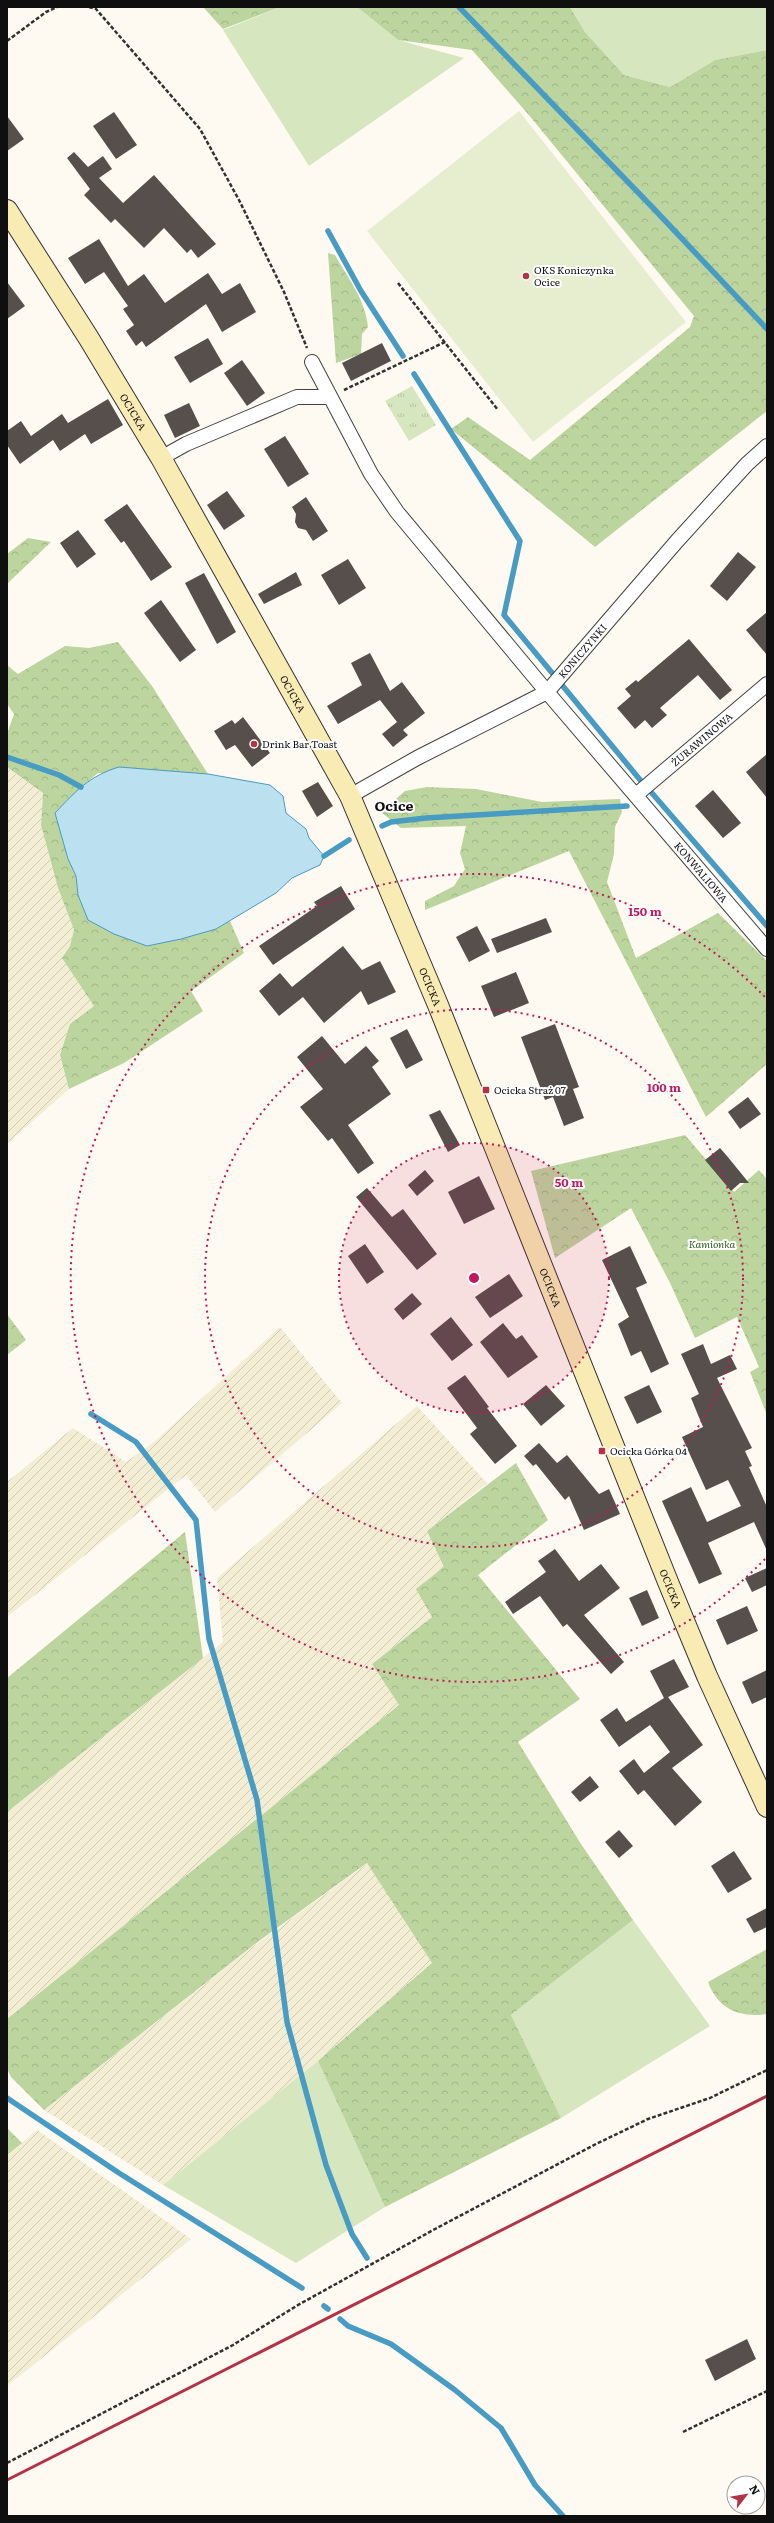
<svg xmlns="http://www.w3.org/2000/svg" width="774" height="2523" font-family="Literata,serif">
<defs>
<pattern id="farmland-furrows" width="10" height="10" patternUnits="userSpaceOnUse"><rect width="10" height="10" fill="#f2edd3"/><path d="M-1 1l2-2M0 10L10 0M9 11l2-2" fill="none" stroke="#cecab4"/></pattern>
<pattern id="forest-crowns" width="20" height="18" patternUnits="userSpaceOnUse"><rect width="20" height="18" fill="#bcd59e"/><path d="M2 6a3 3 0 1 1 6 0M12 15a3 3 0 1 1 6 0" fill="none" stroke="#a0b687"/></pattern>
<pattern id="park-tufts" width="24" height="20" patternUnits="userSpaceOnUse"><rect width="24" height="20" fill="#d6e6be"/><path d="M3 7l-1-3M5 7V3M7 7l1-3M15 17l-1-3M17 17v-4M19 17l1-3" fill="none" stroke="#b6c4a2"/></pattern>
</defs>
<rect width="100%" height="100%" fill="#fefaf2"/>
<g fill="url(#farmland-furrows)">
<polygon points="7,767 43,793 41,825 58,888 74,930 70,946 63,958 94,1006 70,1024 60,1055 69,1089 7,1144"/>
<polygon points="280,1327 342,1403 215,1512 186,1475 7,1617 7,1482 73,1428 126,1462 154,1442"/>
<polygon points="417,1406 487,1483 427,1531 445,1567 432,1617 372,1664 399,1705 7,2019 7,1812 223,1642 217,1578"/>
<polygon points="368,1863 432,1963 318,2061 163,2185 44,2110 251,1948"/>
<polygon points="37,2130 191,2239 7,2386 7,2155"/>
</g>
<g fill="#d6e6be">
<polygon points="280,7 357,7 398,40 464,58 309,166 223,30"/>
<polygon points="570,7 767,7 767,50 715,60 670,87 624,75 585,32"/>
<polygon points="633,1920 710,2026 561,2118 511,2015"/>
<polygon points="318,2061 385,2207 296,2263 163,2185"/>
</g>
<g fill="url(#forest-crowns)">
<polygon points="203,7 280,7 223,29"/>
<polygon points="357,7 570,7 585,32 624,75 670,87 715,60 767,50 767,411 595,547 451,429 468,417 530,460 690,327 694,316 528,114 472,50 398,40"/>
<path d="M 328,253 L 335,255 C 348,278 366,301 368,327 L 362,334 L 361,354 L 336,363 Z"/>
<polygon points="28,538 51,542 7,584 7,554"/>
<polygon points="118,642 152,686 208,774 98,773 78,790 55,813 68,859 76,876 78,895 147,946 216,929 230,921 244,953 191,991 203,1011 124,1063 69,1089 60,1055 70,1024 94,1006 62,958 70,946 74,930 58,888 41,825 43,793 7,767 7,734 14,714 7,704 7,665 18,674 65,646 89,648"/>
<polygon points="427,787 476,789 542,802 620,799 622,812 615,827 614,854 607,882 636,958 718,913 767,961 767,1064 706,1117 569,851 425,910 425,901 454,886 465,869 460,853 466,826 401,828 381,812 405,791"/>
<polygon points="685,1135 734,1192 759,1170 767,1179 767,1415 750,1372 759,1367 737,1317 695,1338 670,1283 631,1208 555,1258 531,1171"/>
<polygon points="7,1314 26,1340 7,1355"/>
<polygon points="516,1463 548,1520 478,1575 580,1699 518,1742 581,1844 633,1920 511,2015 561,2118 385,2207 318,2061 432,1963 367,1863 259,1941 44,2110 11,2077 7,2069 7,2019 399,1705 372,1664 432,1617 416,1589 444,1567 427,1531"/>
<polygon points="185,1532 203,1658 7,1812 7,1678"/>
<path d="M 767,1949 L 767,2014 C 739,2018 718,2009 708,1982 Z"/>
<polygon points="7,2128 22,2143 7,2155"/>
</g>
<polygon fill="url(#park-tufts)" points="412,386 436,425 409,441 385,401"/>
<polygon fill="#e6eecf" points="519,111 686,322 533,442 367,231"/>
<path fill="#bbe1f1" stroke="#489bc2" d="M 119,767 L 208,774 L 270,785 L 283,796 L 286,813 L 306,829 L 309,838 L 324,856 L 320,865 L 292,878 L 276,893 L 216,929 L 181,939 L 147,946 L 114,934 L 88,920 L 78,895 L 76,876 L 68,859 L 55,813 C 76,791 89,776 119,767 Z"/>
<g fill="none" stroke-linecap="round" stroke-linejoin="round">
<g stroke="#489bc2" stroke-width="5.5">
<polyline points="459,7 655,210 767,329"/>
<polyline points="328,231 361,291 403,356"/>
<polyline points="414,374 520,541 504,615 553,674"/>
<polyline points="562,685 641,781"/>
<polyline points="7,757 59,775 81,787"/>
<polyline points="651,792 767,926"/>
<polyline points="382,826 391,822 426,818 627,806"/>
<polyline points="324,856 349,840"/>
<polyline points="91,1414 136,1442 196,1520 209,1639 257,1800 287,2022 326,2165 352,2234 367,2258"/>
<polyline points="7,2098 119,2173 302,2288"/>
<polyline points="324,2306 328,2309"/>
<polyline points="340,2319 348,2326 391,2344 455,2390 501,2428 535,2485 563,2516"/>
</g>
</g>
<g fill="#574f4c">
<polygon points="114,112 137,145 116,159 93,126"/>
<polygon points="7,116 24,139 7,151"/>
<polygon points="74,152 88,167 103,156 112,169 99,178 123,203 154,175 216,244 198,258 191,249 187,253 164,228 144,248 115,219 111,223 84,195 90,189 67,158"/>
<polygon points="99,239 128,286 144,274 165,303 208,273 222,294 240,283 256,312 222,332 206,304 146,347 142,341 136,346 126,331 134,325 123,309 128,306 104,272 85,284 68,258"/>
<polygon points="7,282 25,306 7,319"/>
<polygon points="208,338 223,364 190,383 174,357"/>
<polygon points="382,343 391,361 351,381 342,363"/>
<polygon points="242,360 265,393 247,406 224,373"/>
<polygon points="108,399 123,425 91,444 85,434 60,451 53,440 20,464 7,445 7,431 21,421 31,436 62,414 68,423"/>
<polygon points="189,403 200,426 175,438 164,415"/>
<polygon points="285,436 309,474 288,487 264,449"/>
<polygon points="227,491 245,516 224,530 207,505"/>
<polygon points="306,497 328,531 313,541 306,530 298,528 295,522 296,514 292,507"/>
<polygon points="127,504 172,567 151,581 124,541 121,543 104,520"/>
<polygon points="78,530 96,554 77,568 60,543"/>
<polygon points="738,552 756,567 727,601 710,586"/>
<polygon points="348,559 366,588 339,605 321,575"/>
<polygon points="296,572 302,585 264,604 258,594"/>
<polygon points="204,573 236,632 217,644 185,583"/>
<polygon points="161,600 196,650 180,662 144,613"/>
<polygon points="767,612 767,655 746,630"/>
<polygon points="689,639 732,690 720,700 698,675 660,708 667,715 652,728 645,720 635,729 617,708 631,696 625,689 636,680 638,682"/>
<polygon points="370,653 390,691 402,682 425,713 403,730 408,735 393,747 382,734 397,722 380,700 338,724 327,706 362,685 351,663"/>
<polygon points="243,717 270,753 252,767 235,745 226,750 214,731 232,720 235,724"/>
<polygon points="767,754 767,798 746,772"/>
<polygon points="318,782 333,806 317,817 302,791"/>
<polygon points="713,790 741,823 723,838 695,806"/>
<polygon points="341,886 355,909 273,965 259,946 317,906 314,902"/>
<polygon points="546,918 552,932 497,953 491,939"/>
<polygon points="477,926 490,951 469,962 456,937"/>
<polygon points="343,946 362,970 380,961 396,992 368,1005 361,991 324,1023 303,997 279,1016 259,991 280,973 292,987"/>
<polygon points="516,972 529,1003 494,1017 481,986"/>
<polygon points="555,1024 579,1087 573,1089 584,1118 564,1126 553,1097 545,1100 521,1037"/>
<polygon points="407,1029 423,1060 406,1069 390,1038"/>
<polygon points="322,1036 345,1064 366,1046 379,1061 372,1067 391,1094 348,1125 374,1163 358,1174 332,1138 328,1141 300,1107 323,1089 297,1057"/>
<polygon points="748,1097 761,1114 740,1129 728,1112"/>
<polygon points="440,1110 460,1145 448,1152 429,1115"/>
<polygon points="720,1148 727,1156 749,1183 740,1183 731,1191 705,1160"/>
<polygon points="425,1170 434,1181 417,1196 408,1185"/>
<polygon points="479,1176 495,1209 464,1224 448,1192"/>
<polygon points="367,1188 392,1217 403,1209 437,1254 417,1270 356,1197"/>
<polygon points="365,1244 384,1272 367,1284 348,1256"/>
<polygon points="630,1246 647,1283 636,1288 669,1364 651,1373 641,1351 631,1356 618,1324 629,1317 602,1260"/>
<polygon points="509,1274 523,1296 490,1318 475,1297"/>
<polygon points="412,1293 422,1304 403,1320 394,1309"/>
<polygon points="451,1317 473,1345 452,1361 430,1334"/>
<polygon points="503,1323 516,1339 522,1335 538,1357 508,1378 480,1342"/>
<polygon points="703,1344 711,1364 730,1355 737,1369 717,1378 752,1448 745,1451 752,1466 749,1467 767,1507 767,1551 754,1522 708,1543 722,1574 699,1584 662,1501 691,1487 707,1522 741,1506 728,1480 706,1490 682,1437 703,1427 691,1398 699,1394 681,1354"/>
<polygon points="465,1375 489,1407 487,1408 517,1446 495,1464 470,1434 477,1428 447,1388"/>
<polygon points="546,1385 565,1406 541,1426 523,1404"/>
<polygon points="649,1385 662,1412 637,1424 624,1397"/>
<polygon points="539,1443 557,1463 567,1455 599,1494 609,1489 620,1514 584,1530 569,1496 565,1500 536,1464 533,1466 524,1456"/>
<polygon points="555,1549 579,1581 601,1564 620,1588 584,1615 624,1662 611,1674 567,1624 563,1627 540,1596 513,1614 505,1602 546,1572 538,1561"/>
<polygon points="767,1568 767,1585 752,1592 745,1578"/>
<polygon points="647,1590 659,1618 642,1626 629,1598"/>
<polygon points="747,1606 758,1631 727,1645 716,1620"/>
<polygon points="674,1659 689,1687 668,1697 703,1745 672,1768 702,1802 675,1826 644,1790 638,1795 619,1771 634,1759 644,1773 670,1752 650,1725 619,1747 600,1720 617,1708 626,1722 664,1698 650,1671"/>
<polygon points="767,1670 767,1697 752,1704 742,1682"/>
<polygon points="590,1776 599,1787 580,1802 571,1792"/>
<polygon points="619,1830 633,1846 619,1858 605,1842"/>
<polygon points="734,1851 752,1879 728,1893 711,1866"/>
<polygon points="767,1908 767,1927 754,1933 746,1919"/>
<polygon points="747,2339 756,2359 715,2381 705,2360"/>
</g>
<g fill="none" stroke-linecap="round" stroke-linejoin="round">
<defs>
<g id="street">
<path id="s1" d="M 312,362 L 371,474 L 397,512 L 547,692 L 767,949"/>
<polyline points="161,458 186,444 297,397 329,397"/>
<path id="s2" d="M 636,795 L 767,684"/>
<path id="s3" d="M 350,796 L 417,758 L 547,692 L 677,541 L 747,464 L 767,446"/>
</g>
<g id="secondary">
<path id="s4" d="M 7,210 L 88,337 L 161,458 L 350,796 L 438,1005 L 668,1582 L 707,1676 L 767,1807"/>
</g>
</defs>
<use href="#street" stroke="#424242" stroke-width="16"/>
<use href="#secondary" stroke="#313131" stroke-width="22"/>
<g stroke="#313131" stroke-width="2.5" stroke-dasharray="4 2" stroke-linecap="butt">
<polyline points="89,7 96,9 200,129 239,200 284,292 307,348"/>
<polyline points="7,41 46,12 57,7"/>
<polyline points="398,283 498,410"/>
<polyline points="344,390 445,342"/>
<polyline points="683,2432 767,2391"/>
<polyline points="7,2463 233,2345 298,2305 435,2229 596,2144 648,2119 710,2098 767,2070"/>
</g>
<use href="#street" stroke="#fff" stroke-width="14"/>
<use href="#secondary" stroke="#f8ebb3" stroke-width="20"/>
<polyline stroke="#b33243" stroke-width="3" points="7,2480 767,2096"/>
</g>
<circle cx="474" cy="1278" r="135" fill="#c2185b" fill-opacity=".12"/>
<g fill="none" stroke="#c2185b" stroke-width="2" stroke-dasharray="2 4">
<circle cx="474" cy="1278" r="135"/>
<circle cx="474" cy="1278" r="269"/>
<path d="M765 1559A404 404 0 1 1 765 997"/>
</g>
<g fill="#b33243" stroke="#fff" stroke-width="1.5">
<circle cx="526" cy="276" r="4"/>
<circle cx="254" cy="744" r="4"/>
<rect x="482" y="1086" width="8" height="8" rx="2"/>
<rect x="598" y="1447" width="8" height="8" rx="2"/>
</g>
<g text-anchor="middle" stroke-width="4" stroke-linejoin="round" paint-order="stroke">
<g font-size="10" fill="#0f0f0f" stroke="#fff" text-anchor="start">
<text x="534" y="274">OKS Koniczynka<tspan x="534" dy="12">Ocice</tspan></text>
<text x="262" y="748">Drink Bar Toast</text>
<text x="494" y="1094">Ocicka Straż 07</text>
<text x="610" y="1455">Ocicka Górka 04</text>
</g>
<g font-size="10" fill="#0f0f0f" stroke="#fff">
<text dy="4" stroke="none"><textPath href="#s4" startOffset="238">OCICKA</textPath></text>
<text dy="4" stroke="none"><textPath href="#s3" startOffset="277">KONICZYNKI</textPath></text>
<text dy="4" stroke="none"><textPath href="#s4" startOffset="562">OCICKA</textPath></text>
<text dy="4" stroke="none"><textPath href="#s2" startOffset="86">ŻURAWINOWA</textPath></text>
<text dy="4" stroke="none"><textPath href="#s1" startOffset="644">KONWALIOWA</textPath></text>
<text dy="4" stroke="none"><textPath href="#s4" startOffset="886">OCICKA</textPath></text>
<text dy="4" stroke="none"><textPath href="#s4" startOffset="1210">OCICKA</textPath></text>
<text dy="4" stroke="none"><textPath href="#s4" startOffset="1534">OCICKA</textPath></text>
</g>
<g font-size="10" font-style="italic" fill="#366124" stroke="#fff">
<text x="712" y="1248">Kamionka</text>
</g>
<g font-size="14" font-weight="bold" fill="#0f0f0f" stroke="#fff">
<text x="394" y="811">Ocice</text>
</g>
</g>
<circle cx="474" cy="1278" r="6" fill="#c2185b" stroke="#fff" stroke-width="2"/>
<g font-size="12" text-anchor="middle" font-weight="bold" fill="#c2185b" stroke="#fff" stroke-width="4" stroke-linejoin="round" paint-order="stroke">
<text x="645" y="916">150 m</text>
<text x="664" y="1092">100 m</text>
<text x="569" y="1187">50 m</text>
</g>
<rect width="774" height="2523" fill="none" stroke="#0f0f0f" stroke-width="16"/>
<g transform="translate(746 2495) rotate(59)"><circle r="19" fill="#ffffff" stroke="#9f9f9f"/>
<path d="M0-3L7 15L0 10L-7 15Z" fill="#b33243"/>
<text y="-6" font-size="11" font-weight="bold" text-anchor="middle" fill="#0f0f0f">N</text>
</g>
</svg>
